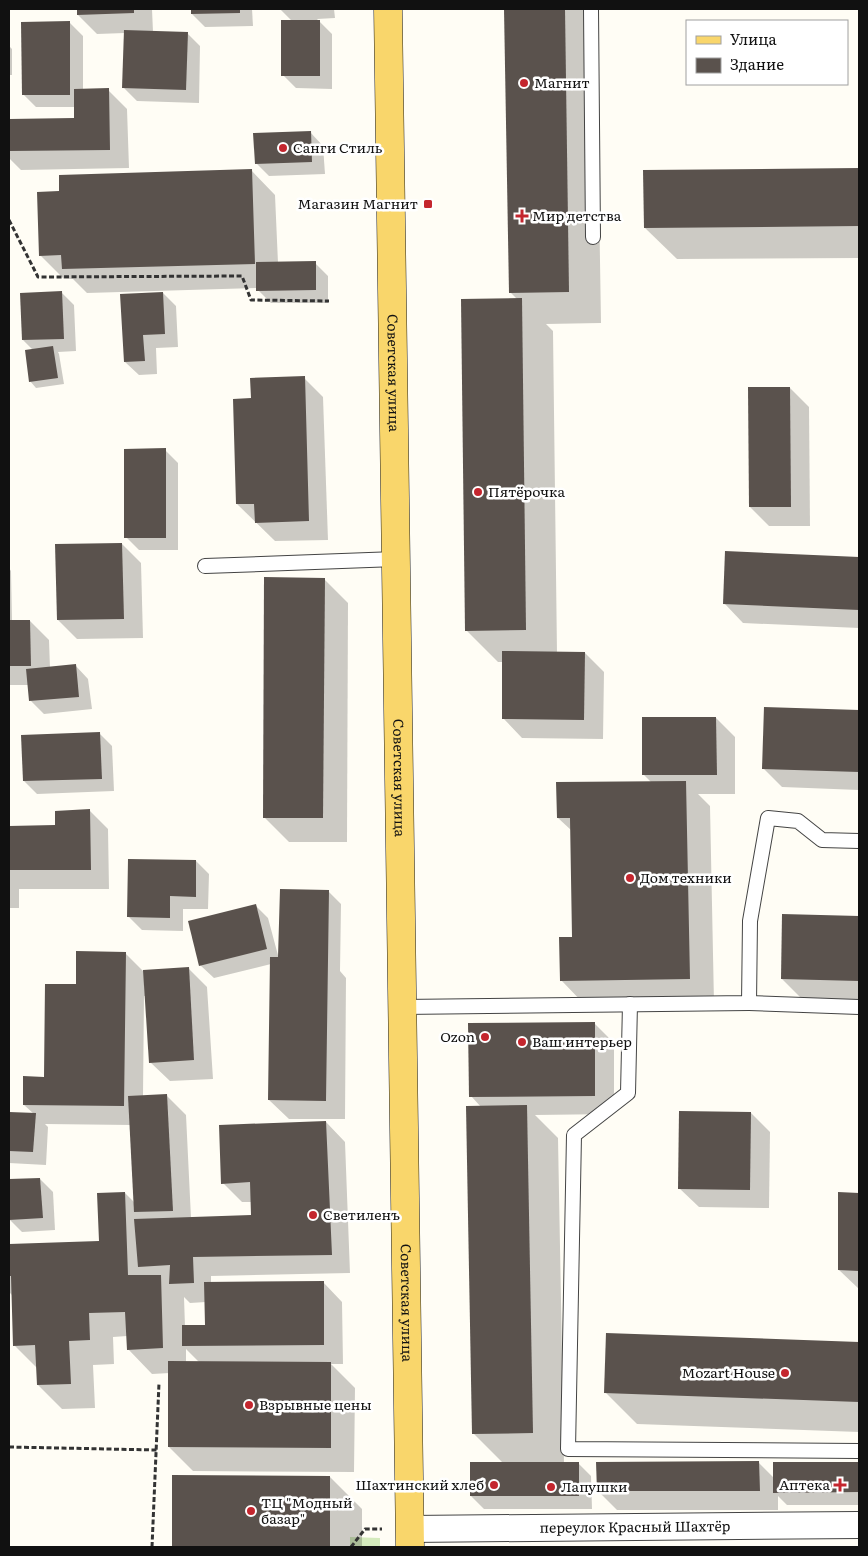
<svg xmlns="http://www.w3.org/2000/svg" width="868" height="1556" font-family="Literata,serif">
<rect width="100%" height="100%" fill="#fffdf5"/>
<polygon fill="#d5ebbd" points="350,1537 380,1538 380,1547 350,1547"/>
<g fill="#0003" fill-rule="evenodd">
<polygon points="78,9 152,9 153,32 187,33 200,46 199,103 137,101 124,88 125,33 97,34 78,15"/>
<polygon points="192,9 252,9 253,26 205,27 192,14"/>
<polygon points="280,9 334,9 335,18 317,19 332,34 332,89 296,88 283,75 292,21"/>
<polygon points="505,9 596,9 601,323 546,324 553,331 557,653 585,653 604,672 603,739 522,738 503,718 503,662 498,662 466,630 518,300 510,292"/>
<polygon points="795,9 859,9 859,10"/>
<polygon points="70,23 83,36 83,90 108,90 127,109 129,168 21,170 9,158 9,120 76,119 76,107 36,107 23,94"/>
<polygon points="9,46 12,49 12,75 9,75"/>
<polygon points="310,132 323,146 325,174 269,176 256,163"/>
<polygon points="859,169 859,258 677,259 645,228 644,171"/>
<polygon points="251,170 275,195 278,263 315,263 328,276 328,303 271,303 258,290 258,288 87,293 73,279 64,279 40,255 60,192"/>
<polygon points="61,292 74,305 76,351 58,352 59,354 64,384 36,388 30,381 33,350 23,340"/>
<polygon points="163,293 176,306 178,347 156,348 157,374 139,375 125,362"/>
<polygon points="304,378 323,397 328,540 275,541 237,504 252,399"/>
<polygon points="790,388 809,407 810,526 769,526 750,507"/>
<polygon points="165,450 178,463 178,550 139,550 126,537"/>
<polygon points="122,544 141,563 143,638 77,639 58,620"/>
<polygon points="726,552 859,558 859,628 743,623 724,603"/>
<polygon points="9,568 11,571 12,621 30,621 49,640 50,668 75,665 88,679 92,709 44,714 31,701 29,685 9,685"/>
<polygon points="324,579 348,603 347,842 289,842 264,817"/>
<polygon points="765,708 859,711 859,790 782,787 763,768"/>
<polygon points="716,718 735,737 735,794 698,794 710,806 714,1003 585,1005 561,980 573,938 571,830 558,818 651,782 643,774"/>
<polygon points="99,733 112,746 114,791 37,794 24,781"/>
<polygon points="89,810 108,829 109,889 19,889 19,908 9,908 9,827 56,827"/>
<polygon points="196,861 209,874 208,909 183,909 183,931 142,930 129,917"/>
<polygon points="328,891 341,904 340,971 346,978 345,1119 289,1119 269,1100 271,964 214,978 200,965 255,905 268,918 279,959"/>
<polygon points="784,916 859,917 859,1011 814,1011 782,979"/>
<path d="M 125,953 L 143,971 L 188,968 L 207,987 L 213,1079 L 170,1081 L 150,1062 L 146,996 L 144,996 L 143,1096 L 167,1096 L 186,1115 L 191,1218 L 252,1216 L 252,1202 L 242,1202 L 223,1183 L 326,1122 L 345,1142 L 350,1273 L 211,1276 L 211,1283 L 323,1282 L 342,1302 L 343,1364 L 331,1364 L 355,1388 L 354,1472 L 193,1471 L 169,1447 L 170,1373 L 152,1374 L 128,1349 L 127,1336 L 113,1337 L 114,1364 L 93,1365 L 95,1408 L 62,1409 L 38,1385 L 37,1368 L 14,1345 L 13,1296 L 9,1292 L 9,1246 L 100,1243 L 125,1193 L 134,1202 L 131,1125 L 45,1124 L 48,1127 L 46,1165 L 9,1163 L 9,1113 L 34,1114 L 24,1105 L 45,1078 L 77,985 ZM 184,1297 L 190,1303 L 206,1302 L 206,1326 L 185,1327 ZM 186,1349 L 200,1363 L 186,1363 Z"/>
<polygon points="594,1023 614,1043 614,1114 535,1115 558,1138 564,1463 578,1463 591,1476 592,1509 484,1509 471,1496 503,1463 473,1433 481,1107 471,1096"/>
<polygon points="751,1113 770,1132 769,1208 699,1207 679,1188"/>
<polygon points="40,1179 53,1192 55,1230 22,1232 9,1219 9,1181"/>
<polygon points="839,1194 859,1194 859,1289 839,1270"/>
<polygon points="607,1334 859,1343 859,1432 637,1424 605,1392"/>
<polygon points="759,1463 774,1478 774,1464 859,1463 859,1505 787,1505 778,1496 778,1510 617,1510 598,1491"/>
<polygon points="173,1476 330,1477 362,1509 362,1547 173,1547"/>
</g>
<g fill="#5a524d">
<polygon points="77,9 134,9 134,13 77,15"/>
<polygon points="191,9 240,9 240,13 191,14"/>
<polygon points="504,9 565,9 569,292 509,293"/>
<rect x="281" y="20" width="39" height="56"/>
<polygon points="70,21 70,95 22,95 21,22"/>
<polygon points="124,30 188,32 186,90 122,88"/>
<polygon points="109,88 110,150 9,151 9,119 74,118 74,89"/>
<polygon points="311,131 312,162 255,164 253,133"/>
<polygon points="859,168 859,226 644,228 643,170"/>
<polygon points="252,169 255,264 62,269 61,255 39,256 37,192 59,191 59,175"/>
<polygon points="316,261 316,290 256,291 256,262"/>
<polygon points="62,291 64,339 22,340 20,293"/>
<polygon points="163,292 165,334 143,335 145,361 124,362 120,294"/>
<polygon points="522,298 526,630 465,631 461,299"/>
<polygon points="53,346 58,378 29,382 25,350"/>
<polygon points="305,376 309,521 255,523 254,504 236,504 233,399 251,398 250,378"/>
<polygon points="748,387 790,387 791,507 749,507"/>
<polygon points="166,448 166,538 124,538 124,449"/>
<polygon points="122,543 124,619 57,620 55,544"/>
<polygon points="725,551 859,557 859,610 723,604"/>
<polygon points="264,577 325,578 323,818 263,818"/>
<polygon points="9,620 30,620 31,666 9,666"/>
<polygon points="502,651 585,652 584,720 502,719"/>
<polygon points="76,664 79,697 29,701 26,669"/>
<polygon points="764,707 859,710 859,772 762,769"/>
<polygon points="642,717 716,717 717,775 642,775"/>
<polygon points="100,732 102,779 23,781 21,735"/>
<polygon points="686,781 690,979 560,981 559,937 572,937 570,818 557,818 556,782"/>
<polygon points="90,809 91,870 9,870 9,826 55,825 55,811"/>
<polygon points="128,859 196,860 196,897 170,896 170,918 127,917"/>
<polygon points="280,889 329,890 326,1101 268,1100 270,957 278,957"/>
<polygon points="256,904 267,949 199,966 188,921"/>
<polygon points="782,914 859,916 859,981 781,979"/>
<polygon points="76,951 126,952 124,1106 23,1105 23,1076 44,1077 45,984 76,984"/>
<polygon points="189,967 194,1060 149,1063 143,970"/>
<polygon points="595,1022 595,1096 469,1097 468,1023"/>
<polygon points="167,1094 173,1211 134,1212 128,1096"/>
<polygon points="527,1105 533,1433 472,1434 466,1106"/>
<polygon points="679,1111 751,1112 750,1190 678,1189"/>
<polygon points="9,1112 36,1113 33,1152 9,1151"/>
<polygon points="326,1121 332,1255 193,1257 194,1283 169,1284 170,1265 138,1267 134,1219 251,1215 250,1182 221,1184 219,1125"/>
<polygon points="40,1178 43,1218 9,1220 9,1179"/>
<polygon points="125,1192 128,1275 161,1275 163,1348 127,1350 125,1312 89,1313 90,1340 69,1341 71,1384 37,1385 35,1345 13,1346 11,1276 9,1276 9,1244 99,1241 97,1193"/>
<polygon points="838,1192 859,1193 859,1271 838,1270"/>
<polygon points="324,1281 324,1345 182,1346 182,1325 205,1325 204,1282"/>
<polygon points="606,1333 859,1342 859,1402 604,1393"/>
<polygon points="168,1361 331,1362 331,1448 168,1447"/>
<polygon points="759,1461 760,1491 597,1491 596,1462"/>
<rect x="470" y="1462" width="109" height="34"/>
<polygon points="773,1462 859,1462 859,1492 773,1493"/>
<polygon points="172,1475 330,1476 330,1547 172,1547"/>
</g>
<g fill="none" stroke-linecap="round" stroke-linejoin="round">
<defs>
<g id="lane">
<polyline points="591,9 593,237"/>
<polyline points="205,566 396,559"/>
<polyline points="749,1003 859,1007"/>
<polyline points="630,1004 628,1093 574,1135 568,1449 859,1451"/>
<polyline points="402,1007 749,1003 750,921 768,818 798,821 822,840 859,841"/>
</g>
<g id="street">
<path id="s1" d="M 410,1529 L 859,1525"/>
</g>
<g id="primary">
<path id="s2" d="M 388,9 L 410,1547"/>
</g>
</defs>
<use href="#lane" stroke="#444" stroke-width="16"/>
<use href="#street" stroke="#444" stroke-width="28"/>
<use href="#primary" stroke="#222" stroke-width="29"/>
<g stroke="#333" stroke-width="3" stroke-dasharray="5 2.5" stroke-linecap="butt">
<polyline points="9,220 38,277 242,276 251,300 329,301"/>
<polyline points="9,1447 157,1450"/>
<polyline points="152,1547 159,1383"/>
<polyline points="351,1547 365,1529 382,1529"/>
</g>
<use href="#lane" stroke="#fff" stroke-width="14"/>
<use href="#street" stroke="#fff" stroke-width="26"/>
<use href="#primary" stroke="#f9d66b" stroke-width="28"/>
</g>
<g fill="#c4262e" stroke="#fff" stroke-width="2">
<circle cx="524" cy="83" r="5"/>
<circle cx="283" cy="148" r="5"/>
<rect x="423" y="199" width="10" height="10" rx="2.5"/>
<path d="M519.5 208.5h5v5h5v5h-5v5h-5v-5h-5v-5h5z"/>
<circle cx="478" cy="492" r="5"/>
<circle cx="630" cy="878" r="5"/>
<circle cx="485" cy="1037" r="5"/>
<circle cx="522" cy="1042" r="5"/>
<circle cx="313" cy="1215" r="5"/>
<circle cx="785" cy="1373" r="5"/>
<circle cx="249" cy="1405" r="5"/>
<circle cx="494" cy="1485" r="5"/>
<path d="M837.5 1477.5h5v5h5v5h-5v5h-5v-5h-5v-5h5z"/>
<circle cx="551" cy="1487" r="5"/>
<circle cx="251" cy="1511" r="5"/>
</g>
<g text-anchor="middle" stroke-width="5" stroke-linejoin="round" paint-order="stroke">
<g font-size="14" fill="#111" stroke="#fff" text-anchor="start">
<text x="534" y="88">Магнит</text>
<text x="293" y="153">Санги Стиль</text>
<text x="418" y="209" text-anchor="end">Магазин Магнит</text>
<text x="532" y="221">Мир детства</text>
<text x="488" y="497">Пятёрочка</text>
<text x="640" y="883">Дом техники</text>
<text x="475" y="1042" text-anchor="end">Ozon</text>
<text x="532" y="1047">Ваш интерьер</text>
<text x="323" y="1220">Светиленъ</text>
<text x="775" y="1378" text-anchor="end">Mozart House</text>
<text x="259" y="1410">Взрывные цены</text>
<text x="484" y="1490" text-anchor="end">Шахтинский хлеб</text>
<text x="830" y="1490" text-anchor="end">Аптека</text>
<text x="561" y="1492">Лапушки</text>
<text x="261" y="1508">ТЦ "Модный<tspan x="261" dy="16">базар"</tspan></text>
</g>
<g font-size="14" fill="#111" stroke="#fff">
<text dy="5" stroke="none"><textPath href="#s2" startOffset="364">Советская улица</textPath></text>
<text dy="5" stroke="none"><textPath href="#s2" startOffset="769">Советская улица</textPath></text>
<text dy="5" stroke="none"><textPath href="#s2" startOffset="1294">Советская улица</textPath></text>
<text dy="5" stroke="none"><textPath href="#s1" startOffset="225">переулок Красный Шахтёр</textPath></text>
</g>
</g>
<rect width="868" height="1556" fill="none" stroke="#111111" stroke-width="20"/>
<rect x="686" y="20" width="162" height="65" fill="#ffffff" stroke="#a0a0a0"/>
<rect x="696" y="36" width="25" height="8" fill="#f9d66b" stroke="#a0a0a0"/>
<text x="730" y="45" font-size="15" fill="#111111">Улица</text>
<rect x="696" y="58" width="25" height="15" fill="#5a524d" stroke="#a0a0a0"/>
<text x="730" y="70" font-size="15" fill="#111111">Здание</text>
</svg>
